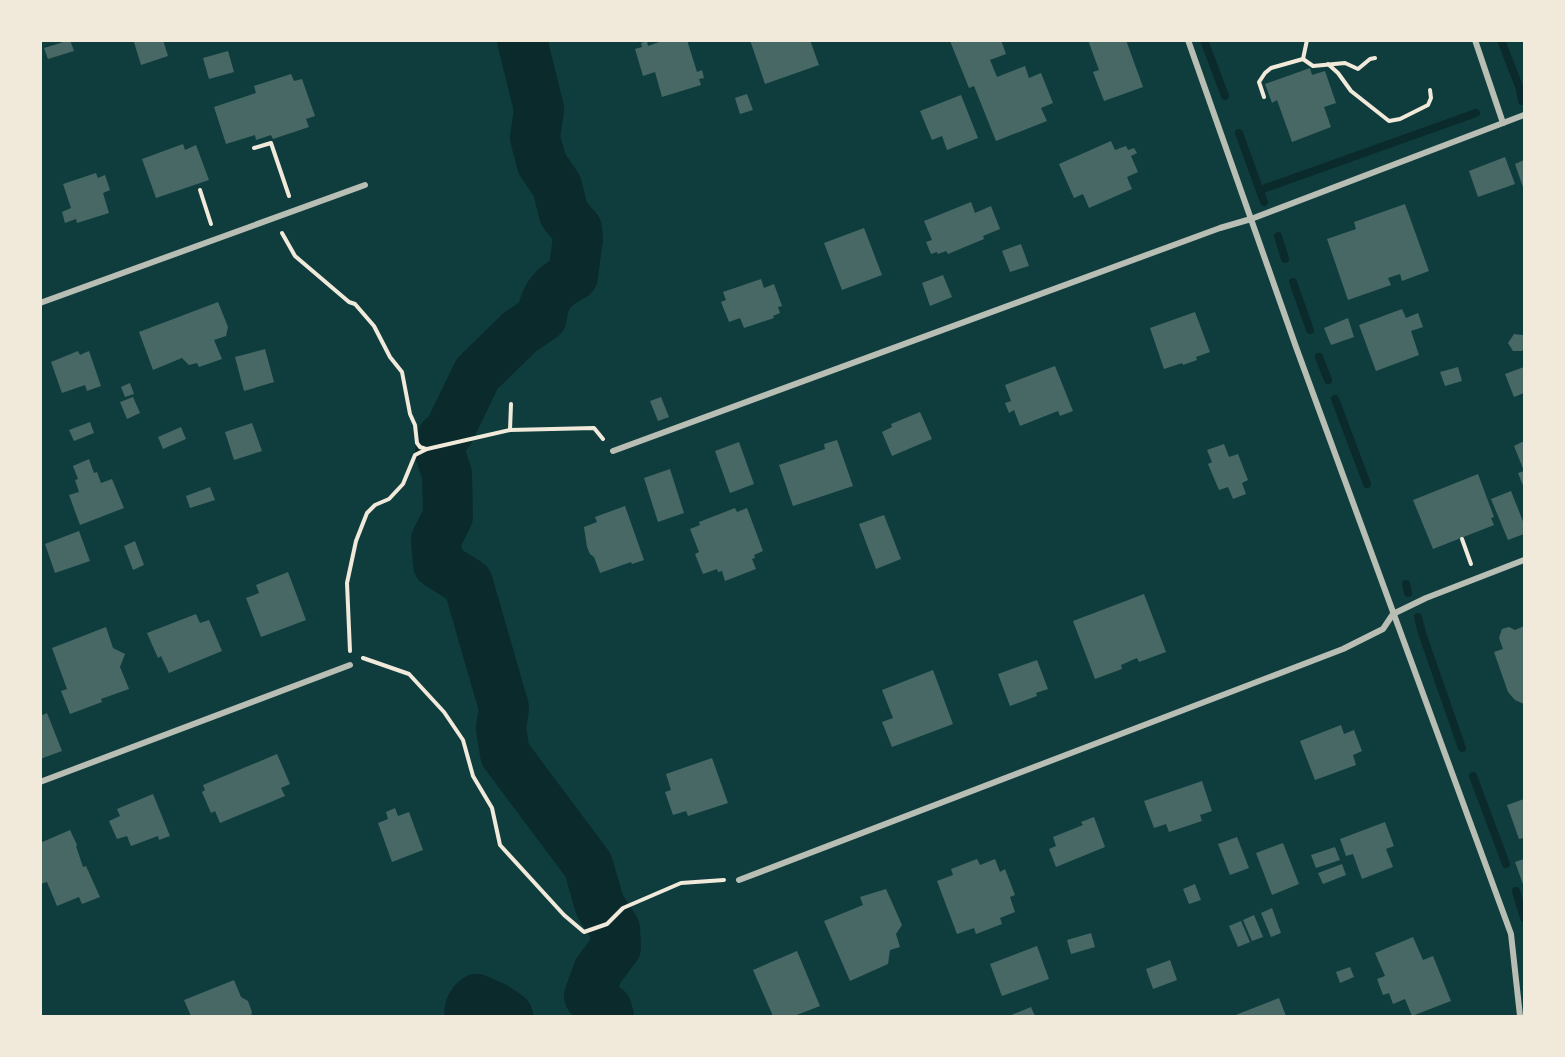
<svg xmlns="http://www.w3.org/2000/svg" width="1565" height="1057" font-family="'Work Sans',sans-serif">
<rect width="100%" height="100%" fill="#0f3d3e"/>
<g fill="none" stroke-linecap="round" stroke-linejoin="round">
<g stroke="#0a2a2b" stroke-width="8">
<polyline points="1204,40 1225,96"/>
<polyline points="1501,40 1520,89 1522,101"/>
<polyline points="1239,133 1264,202"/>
<polyline points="1260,190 1476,113"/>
<polyline points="1278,236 1285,259"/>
<polyline points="1293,282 1310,330"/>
<polyline points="1319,357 1328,380"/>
<polyline points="1335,399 1367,484"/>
<polyline points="1406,584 1408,593"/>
<polyline points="1418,617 1422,633 1462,748"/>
<polyline points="1473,776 1506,864"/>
<polyline points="1516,891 1524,918"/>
</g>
<g stroke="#0a2a2b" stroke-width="50">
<path d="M 522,40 L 539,109 L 535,138 L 542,164 L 557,186 L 564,214 L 577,229 L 578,238 L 573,276 C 554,286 544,295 542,317 L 520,332 L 477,374 L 449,432 L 441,439 L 440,453 L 447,474 L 448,516 L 436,540 L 438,564 L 468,583 L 504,708 L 501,728 L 505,754 L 588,865 L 600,906 L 615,929 L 616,947 L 598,971 L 589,996 L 607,1009 L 609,1016"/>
<path d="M 470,1016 C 468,1010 471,1003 477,999 L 495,1007 L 508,1016"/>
</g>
</g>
<g fill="#486865">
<polygon points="70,40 74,51 48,59 44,48"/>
<polygon points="139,40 163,40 168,56 141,65 134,42"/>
<polygon points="665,40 687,40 697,72 702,70 704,78 699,79 701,85 662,97 655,72 643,76 635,49 642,47 641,43 647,41 648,46"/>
<polygon points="750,40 810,40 819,65 765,84"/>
<polygon points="1001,40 1006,54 990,60 997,77 1025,66 1029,78 1041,73 1053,103 1041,108 1047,121 996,141 974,86 969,88 950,41"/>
<polygon points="1088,40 1126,40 1143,87 1104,101 1093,72 1099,70"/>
<polygon points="228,51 234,72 209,79 203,58"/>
<polygon points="1310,68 1312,75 1325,71 1336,103 1324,107 1331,127 1292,142 1277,100 1272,103 1265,84"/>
<polygon points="291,74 294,81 302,79 315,116 306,119 309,127 273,139 271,135 256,140 255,135 226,144 214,107 256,93 254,86"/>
<polygon points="747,94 753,110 740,114 735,98"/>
<polygon points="961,95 978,138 947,150 942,136 932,140 920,111"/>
<polygon points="1111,141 1115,150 1126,146 1128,150 1134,148 1137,153 1131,156 1138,172 1127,177 1132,189 1089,208 1083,194 1074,198 1059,164"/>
<polygon points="183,144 185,150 196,145 209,180 156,198 142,159"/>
<polygon points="1505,157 1515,184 1478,197 1469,171"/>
<polygon points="1524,160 1524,190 1515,164"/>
<polygon points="96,173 98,178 105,175 110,190 103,193 109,213 77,223 76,219 65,223 62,212 71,208 63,184"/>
<polygon points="971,202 975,213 991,206 1000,229 983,236 984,239 948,254 946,251 938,254 937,252 931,254 926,242 932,240 924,221"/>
<polygon points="1405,204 1429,271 1402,281 1400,274 1388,278 1391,285 1348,300 1327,239 1356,229 1354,222"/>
<polygon points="864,228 882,275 842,290 824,243"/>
<polygon points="1021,244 1029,266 1010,272 1002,251"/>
<polygon points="943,275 952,297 930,306 922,283"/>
<polygon points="761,279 764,288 774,284 782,306 778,307 780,313 773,316 774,318 744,328 740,318 729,322 721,302 726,300 723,292"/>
<polygon points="218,302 228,327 226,336 214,340 222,359 199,367 197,363 189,365 182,358 153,370 139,332"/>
<polygon points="1402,309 1406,318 1418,313 1423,327 1411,331 1419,355 1376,371 1359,325"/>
<polygon points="1195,312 1210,352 1196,357 1197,360 1183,365 1182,363 1164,369 1150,328"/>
<polygon points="1348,318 1354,337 1331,345 1324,328"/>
<polygon points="1514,334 1523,335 1524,338 1524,348 1522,351 1513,351 1508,343"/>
<polygon points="265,349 274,382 244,391 235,357"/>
<polygon points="78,351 80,355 89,351 101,386 87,391 85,385 62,393 51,362"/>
<polygon points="1055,366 1073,411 1060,416 1058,411 1020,426 1014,410 1009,413 1005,403 1011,401 1005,385"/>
<polygon points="1458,367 1462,381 1445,386 1440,372"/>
<polygon points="1524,367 1524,393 1514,397 1505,374"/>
<polygon points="130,383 134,394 125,397 121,387"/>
<polygon points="133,397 140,413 127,419 120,402"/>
<polygon points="661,397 669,417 658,421 650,401"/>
<polygon points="920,412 932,439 892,456 882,432 892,427 891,424"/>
<polygon points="90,422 94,433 74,441 69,430"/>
<polygon points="252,423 262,451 234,460 225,432"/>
<polygon points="181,427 186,439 163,449 158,437"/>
<polygon points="837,440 853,486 793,506 779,465 825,449 824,444"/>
<polygon points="1524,441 1524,488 1518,473 1524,471 1514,446"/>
<polygon points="739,442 754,484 730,493 715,451"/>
<polygon points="1224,444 1229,457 1238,454 1248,480 1242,483 1246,494 1233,499 1228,487 1219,490 1208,464 1212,462 1207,450"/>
<polygon points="89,459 94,473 97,472 101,483 112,479 124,508 80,525 69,495 79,492 75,480 78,479 73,466"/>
<polygon points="670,469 684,513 658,522 644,478"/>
<polygon points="1478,474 1494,517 1491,518 1494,525 1433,549 1413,500"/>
<polygon points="210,487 215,500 190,508 186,496"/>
<polygon points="1511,491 1524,524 1524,534 1508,540 1491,499"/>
<polygon points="625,506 644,560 632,564 631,562 600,573 594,557 590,554 587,547 584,527 597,522 595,517"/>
<polygon points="735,508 737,512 747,508 763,551 754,555 755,558 752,559 756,569 725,581 722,571 718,572 717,569 703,574 695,554 699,552 690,529 700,525 699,522"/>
<polygon points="884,515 901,559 876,569 859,524"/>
<polygon points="79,531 90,561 55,573 45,544"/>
<polygon points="135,541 144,565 133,570 124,546"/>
<polygon points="288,572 306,620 261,637 246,598 259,593 256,585"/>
<polygon points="1144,594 1166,652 1139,662 1137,658 1121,665 1122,669 1095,679 1073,621"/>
<polygon points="196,614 200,623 209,620 222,651 169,673 161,656 158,658 147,633"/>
<polygon points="1524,626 1524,704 1515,700 1508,692 1494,652 1503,649 1499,638 1502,629 1509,627 1515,630"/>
<polygon points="106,627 113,648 125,654 120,667 129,689 101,699 102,702 70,714 61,691 67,689 52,648"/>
<polygon points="1037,660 1048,689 1036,693 1037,696 1010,706 998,674"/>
<polygon points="933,670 953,724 892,747 882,722 893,718 882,690"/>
<polygon points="47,713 62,751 40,759 40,716"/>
<polygon points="1341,725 1344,734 1354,730 1362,751 1353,755 1356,765 1315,780 1300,741"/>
<polygon points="277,754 290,784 281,788 285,796 220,823 215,811 211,813 202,792 205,790 203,785"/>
<polygon points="712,758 728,803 688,816 686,811 673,815 665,792 671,790 666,774"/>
<polygon points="1202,781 1212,811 1200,815 1202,821 1169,832 1166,824 1154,828 1144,801"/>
<polygon points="153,794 170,836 159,840 158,836 131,846 127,836 117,839 109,821 120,816 117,809"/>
<polygon points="1524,799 1524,838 1519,839 1507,805"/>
<polygon points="395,808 398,816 409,812 423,850 392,862 378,823 388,819 386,812"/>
<polygon points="1094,817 1105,847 1056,867 1049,849 1056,846 1053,837 1083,825 1081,822"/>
<polygon points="1385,822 1394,846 1386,849 1393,867 1362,879 1353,854 1346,856 1340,839"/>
<polygon points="70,830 77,845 76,846 83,867 86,866 100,897 82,904 79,897 57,906 47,882 40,884 40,843"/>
<polygon points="1237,837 1249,868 1230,875 1218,844"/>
<polygon points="1283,843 1299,884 1272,895 1256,853"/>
<polygon points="1335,847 1340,860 1316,868 1311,855"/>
<polygon points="977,859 980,865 995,859 1000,872 1005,869 1015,895 1010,897 1015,912 1000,918 1002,924 976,934 974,928 957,934 937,881 953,875 951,869"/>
<polygon points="1524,859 1524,887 1515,862"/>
<polygon points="1342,864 1346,875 1323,884 1318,873"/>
<polygon points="1195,884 1201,900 1189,904 1183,889"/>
<polygon points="886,889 902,925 896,934 900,947 890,950 888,964 850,981 824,921 863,905 860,897"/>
<polygon points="1272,908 1281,933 1271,937 1261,913"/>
<polygon points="1254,915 1263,937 1252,941 1243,920"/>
<polygon points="1241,921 1250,942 1238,947 1229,926"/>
<polygon points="1091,933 1095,947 1071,954 1067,940"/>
<polygon points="1413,937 1423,960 1433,956 1451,1001 1412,1016 1405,999 1393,1004 1389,993 1383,995 1377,979 1385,976 1375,953"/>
<polygon points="1037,946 1049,979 1002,996 990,964"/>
<polygon points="797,951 820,1006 794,1016 773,1016 753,970"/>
<polygon points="1170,960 1177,980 1153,989 1146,969"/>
<polygon points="1350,967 1354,977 1340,983 1336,972"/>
<polygon points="234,980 241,997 248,1001 252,1012 251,1016 191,1016 184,1000"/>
<polygon points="1279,998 1286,1016 1233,1016"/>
<polygon points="1031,1007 1035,1016 1009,1016"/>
</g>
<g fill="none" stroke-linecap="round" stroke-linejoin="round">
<g stroke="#f1e9da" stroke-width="4">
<polyline points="1303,59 1307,40"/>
<polyline points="1328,64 1338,73 1351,91 1389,121 1400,119 1428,105 1431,98 1430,90"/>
<polyline points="1264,97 1259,82 1265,73 1271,68 1303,59 1313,66 1345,63 1358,69 1370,59 1375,58"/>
<polyline points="254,148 271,143 289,196"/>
<polyline points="200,190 211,224"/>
<polyline points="282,233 295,256 349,302 355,304 374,326 390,357 402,372 410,414 415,425 417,443 420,447 426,449"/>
<polyline points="510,430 511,404"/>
<polyline points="1462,539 1471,564"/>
<polyline points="350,651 347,583 356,541 367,513 375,505 389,499 403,484 415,455 427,449 510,430 594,428 603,439"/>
<polyline points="363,658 409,674 444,712 463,740 473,776 492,808 500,845 564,915 584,932 607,924 623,908 681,883 724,880"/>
</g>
<g stroke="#b8beb3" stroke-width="6">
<polyline points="1188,40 1296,347 1511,934 1520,1016"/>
<polyline points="1475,40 1503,123"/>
<polyline points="40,303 365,185"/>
<polyline points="613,451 1220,228 1251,219 1524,115"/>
<polyline points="40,782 350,665"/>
<polyline points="739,880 1343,649 1383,629 1393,614 1426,598 1524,560"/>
</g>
</g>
<rect width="1565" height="1057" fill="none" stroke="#f1e9da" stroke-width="84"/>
</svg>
